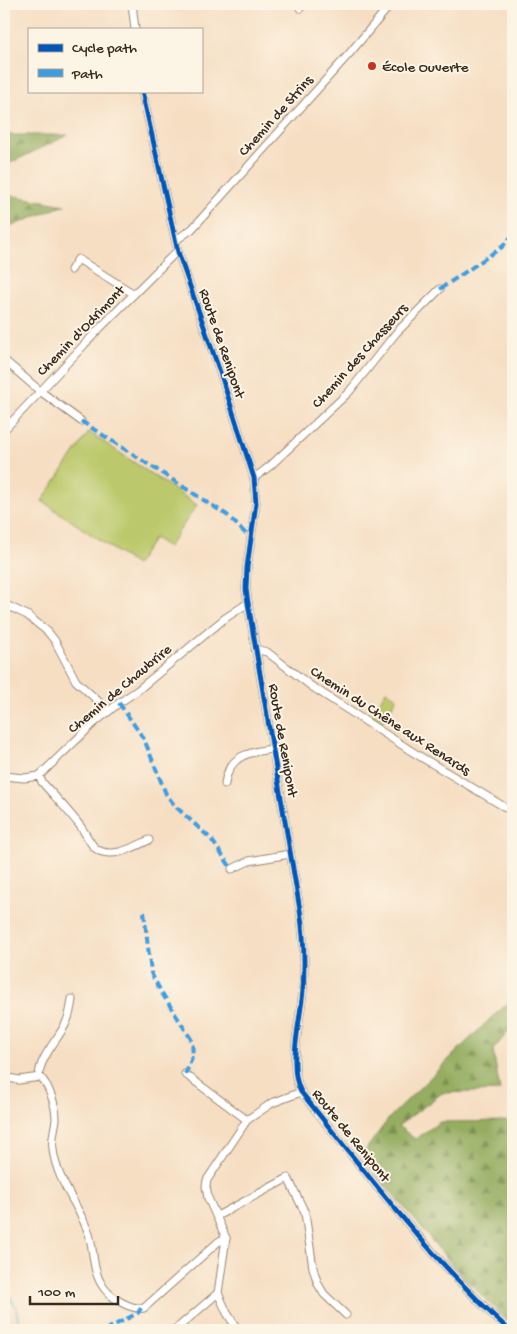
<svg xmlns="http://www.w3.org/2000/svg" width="517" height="1334" font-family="'Gochi Hand',sans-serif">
<defs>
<pattern id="forest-firs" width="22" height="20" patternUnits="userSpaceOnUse" patternTransform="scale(1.25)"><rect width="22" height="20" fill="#94ad60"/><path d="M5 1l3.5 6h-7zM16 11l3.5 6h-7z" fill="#7a8d4f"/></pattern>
</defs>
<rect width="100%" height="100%" fill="#fcf5e5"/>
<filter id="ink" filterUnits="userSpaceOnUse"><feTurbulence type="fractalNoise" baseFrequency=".02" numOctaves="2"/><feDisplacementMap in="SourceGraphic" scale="10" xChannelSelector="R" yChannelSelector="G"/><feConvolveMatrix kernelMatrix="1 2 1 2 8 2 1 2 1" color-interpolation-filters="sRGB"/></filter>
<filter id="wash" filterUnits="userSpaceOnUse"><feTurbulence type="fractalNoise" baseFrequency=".0096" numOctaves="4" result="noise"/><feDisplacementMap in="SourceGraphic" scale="20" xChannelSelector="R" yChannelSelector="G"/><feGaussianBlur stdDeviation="1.12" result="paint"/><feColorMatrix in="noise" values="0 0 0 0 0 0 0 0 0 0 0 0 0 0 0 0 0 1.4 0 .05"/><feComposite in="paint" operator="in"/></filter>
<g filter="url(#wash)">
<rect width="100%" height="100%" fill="#f6dec3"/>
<g fill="url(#forest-firs)" stroke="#686c3f">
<polygon points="4,135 68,135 4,166"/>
<polygon points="4,194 65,205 4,229"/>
<polygon points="513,999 513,1030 507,1033 493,1050 500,1091 442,1093 398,1126 415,1139 440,1122 513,1121 513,1326 460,1274 361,1156 390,1117 493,1016"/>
</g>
<g fill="#bbc96c" stroke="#7b7a45">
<polygon points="89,432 197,505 168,547 154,538 136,565 42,501"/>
<polygon points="386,691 397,698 381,724 370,717"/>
</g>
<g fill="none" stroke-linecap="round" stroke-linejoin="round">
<polyline stroke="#49b4c6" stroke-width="2" points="4,1287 16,1307 18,1319 24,1330"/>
</g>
</g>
<g filter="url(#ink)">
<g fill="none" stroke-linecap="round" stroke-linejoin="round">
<defs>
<g id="minor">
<polyline points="132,4 135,29"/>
<polyline points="300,8 304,4"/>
<path d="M 142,91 L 178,252 L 222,378 L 254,478 L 256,503 L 247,567 L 246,589 L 248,603 L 300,910 C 304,936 305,963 303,990 C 301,1019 287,1066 301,1092 C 367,1174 431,1259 509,1330"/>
<polyline points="176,240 192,229 349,54 391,4"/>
<polyline points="71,270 78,259 134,294"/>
<polyline points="4,360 40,391 81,421"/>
<polyline points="4,430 100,328 174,254 178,252"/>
<polyline points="254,478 270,466 349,392 396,333 440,289"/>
<polyline points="4,604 27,615 48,632 55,641 76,681 109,711"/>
<polyline points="255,649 267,652 311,686 416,754 513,812"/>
<polyline points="4,776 24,778 39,776 94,723 119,703 138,690 224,619 248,603"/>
<path d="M 39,776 L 42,782 C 55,797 69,811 81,827 C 85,833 89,841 94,847 C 108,861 135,847 149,840"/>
<path d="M 225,784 C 228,756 248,752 272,749"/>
<polyline points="232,869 249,861 290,854"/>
<polyline points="185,1074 247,1120"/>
<path d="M 39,1076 C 40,1056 58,1040 66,1023 C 70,1015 71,1007 72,999"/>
<path d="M 4,1077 L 19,1080 L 40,1077 C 49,1085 56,1106 56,1119 C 55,1129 51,1139 53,1149 C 56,1180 79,1205 89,1234 C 94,1250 92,1270 102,1285 C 109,1297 130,1310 144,1308 L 218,1242 L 226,1238"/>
<polyline points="217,1216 288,1178 305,1213 313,1268 318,1284 324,1294 346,1315"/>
<polyline points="175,1330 218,1293"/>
<polyline points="238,1330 227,1313 218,1293 226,1238 208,1198 206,1186 207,1180 247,1120 272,1103 301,1092"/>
</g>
</defs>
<use href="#minor" stroke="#988470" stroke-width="9"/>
<use href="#minor" stroke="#fff" stroke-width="7"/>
<g stroke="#3f9ce0" stroke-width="4" stroke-dasharray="8 4" stroke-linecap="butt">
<polyline points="440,289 502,247 513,235"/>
<polyline points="81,421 227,515 251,539"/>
<polyline points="119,703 144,739 166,794 175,806 211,839 232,869"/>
<path d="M 144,912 L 151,973 L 160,990 L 191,1039 C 195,1052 191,1063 185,1074"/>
<polyline points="105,1330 138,1313 141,1308"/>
</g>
<defs>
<path id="cycleway" d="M 142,91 L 178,252 L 222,378 L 254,478 L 256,503 L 247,567 L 246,589 L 248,603 L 300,910 C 304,936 305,963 303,990 C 301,1019 287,1066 301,1092 C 367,1174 431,1259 509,1330"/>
</defs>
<use href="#cycleway" stroke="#fcf5e5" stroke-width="8"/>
<use href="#cycleway" stroke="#0057b8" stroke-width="5"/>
</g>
</g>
<circle fill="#c8321e" stroke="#fcf5e5" stroke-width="2" cx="372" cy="66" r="5"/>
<g text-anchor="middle" stroke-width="4" stroke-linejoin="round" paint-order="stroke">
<g font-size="15" fill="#3b2a1e" stroke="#fcf5e5" text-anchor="start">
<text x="382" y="71">École Ouverte</text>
</g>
<g font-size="15" fill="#3b2a1e" stroke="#fcf5e5">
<text transform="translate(275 115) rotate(-48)" y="5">Chemin de Strins</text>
<text transform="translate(80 330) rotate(-46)" y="5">Chemin d'Odrimont</text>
<text transform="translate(223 343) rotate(71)" y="5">Route de Renipont</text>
<text transform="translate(359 355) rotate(-48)" y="5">Chemin des Chasseurs</text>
<text transform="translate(119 688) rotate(-40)" y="5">Chemin de Chaubrire</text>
<text transform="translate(391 720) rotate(33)" y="5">Chemin du Chêne aux Renards</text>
<text transform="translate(284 740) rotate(80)" y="5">Route de Renipont</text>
<text transform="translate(352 1135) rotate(51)" y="5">Route de Renipont</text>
</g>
</g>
<rect width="517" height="1334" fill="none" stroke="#fcf5e5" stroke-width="20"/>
<rect x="28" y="28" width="175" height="65" fill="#fcf5e5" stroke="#afa495"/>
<rect x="38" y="44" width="25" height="8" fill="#0057b8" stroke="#afa495"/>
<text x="72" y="52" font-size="15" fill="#3b2a1e">Cycle path</text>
<rect x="38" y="69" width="25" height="8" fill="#3f9ce0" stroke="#afa495"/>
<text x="72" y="78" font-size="15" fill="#3b2a1e">Path</text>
<path d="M30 1296v8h88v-8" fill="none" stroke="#3b2a1e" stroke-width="2.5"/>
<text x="38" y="1296" font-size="15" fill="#3b2a1e" stroke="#fcf5e5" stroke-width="4" paint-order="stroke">100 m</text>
</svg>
